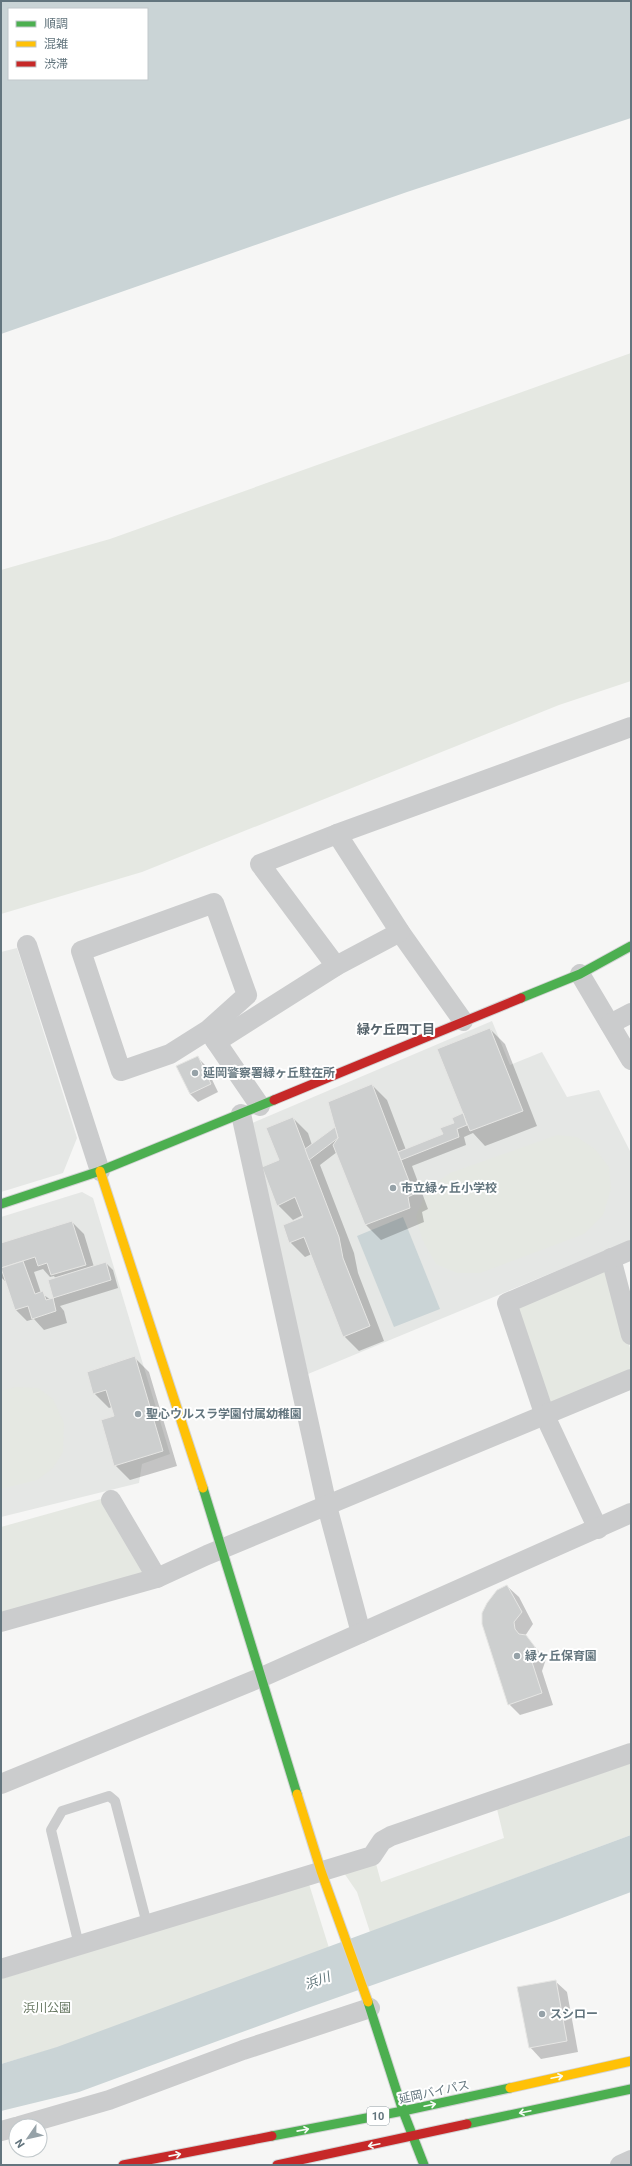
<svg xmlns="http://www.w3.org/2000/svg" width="632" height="2166" font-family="Roboto,'Noto Sans JP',sans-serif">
<rect width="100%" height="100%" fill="#f6f6f5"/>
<g fill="#e5e7e5">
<polygon points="17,948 77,1138 63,1173 1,1192 1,952"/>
<polygon points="492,1021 510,1065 542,1052 567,1097 599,1090 631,1153 631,1240 308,1374 250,1124"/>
<polygon points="82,1192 93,1198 170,1454 142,1464 139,1483 1,1517 1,1217"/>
</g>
<g fill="#e5e8e2">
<polygon points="631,353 631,681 559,705 142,872 1,914 1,570 110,539"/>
<polygon points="557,1135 577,1137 595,1149 609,1167 611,1189 603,1215 584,1234 480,1273 457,1273 436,1264 422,1239 416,1216 428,1189 450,1173"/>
<polygon points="609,1269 631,1352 631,1374 550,1408 516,1308"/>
<polygon points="16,1387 38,1388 53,1399 64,1423 63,1452 53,1468 37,1480 1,1489 1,1391"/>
<polygon points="101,1499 145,1572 1,1615 1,1527"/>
<polygon points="631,1763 631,1835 370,1932 357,1892 344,1873 375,1860 381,1882 504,1838 497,1809"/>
<polygon points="309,1884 329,1948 66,2045 1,2064 1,1979"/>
</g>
<g fill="#cad4d6" fill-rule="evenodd">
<path d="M 1,1 L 631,1 L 631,118 L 407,192 L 1,334 ZM 9,9 L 147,9 L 147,79 L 9,79 Z"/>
<polygon points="403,1217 440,1309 394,1327 357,1236"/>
<polygon points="631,1835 631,1892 554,1921 302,2010 79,2092 1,2111 1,2064 57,2047"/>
</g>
<g fill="#0003" fill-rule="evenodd">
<polygon points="490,1029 505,1044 537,1126 485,1146 473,1133 464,1137 466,1145 412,1166 428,1209 422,1212 424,1222 381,1240 366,1225 337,1152 320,1165 354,1253 358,1273 384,1341 359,1351 344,1336 312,1254 305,1257 290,1242 304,1217 303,1215 293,1220 278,1205 280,1161 293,1118 308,1133 312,1145 336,1127 372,1085 387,1100 406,1150 444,1135 464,1114"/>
<polygon points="197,1057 205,1065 218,1092 198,1102 190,1094 177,1067"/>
<path d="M 72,1222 L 84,1234 L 94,1267 L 106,1263 L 113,1270 L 118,1288 L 60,1306 L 64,1311 L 67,1323 L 44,1330 L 34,1319 L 27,1321 L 16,1310 L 6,1282 L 1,1277 L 1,1244 ZM 43,1269 L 50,1277 L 54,1276 L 56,1279 L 49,1281 L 54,1299 L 51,1300 L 41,1293 L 34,1272 Z"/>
<polygon points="134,1357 149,1372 177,1466 130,1480 115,1465 115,1416 112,1407 109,1408 94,1393"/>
<polygon points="507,1586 519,1597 533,1624 525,1636 546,1659 542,1671 553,1705 520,1715 509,1704"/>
<polygon points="555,1981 567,1992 578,2052 541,2059 530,2047"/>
</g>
<g fill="#cdcfcf" stroke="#e6e6e4">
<polygon points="490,1028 523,1111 470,1131 437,1049"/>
<polygon points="198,1056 211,1084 190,1094 176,1066"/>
<polygon points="372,1084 414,1194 408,1197 410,1208 365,1225 333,1145 338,1138 328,1102"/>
<polygon points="463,1113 467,1125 457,1129 459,1137 401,1160 398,1152 443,1134 440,1128 454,1123 452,1118"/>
<polygon points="293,1117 339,1237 343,1258 370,1326 343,1337 304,1237 289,1243 283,1225 303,1217 295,1197 277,1206 262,1167 279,1160 266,1128"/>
<polygon points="335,1127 338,1138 309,1160 305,1149"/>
<polygon points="72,1221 86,1265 51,1275 47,1263 38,1266 35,1257 1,1268 1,1243"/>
<polygon points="23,1261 35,1294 43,1291 46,1300 53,1298 56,1311 32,1319 28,1306 15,1310 1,1268"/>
<polygon points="106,1262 111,1280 53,1298 48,1280"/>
<polygon points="135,1356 163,1451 114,1466 101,1420 114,1416 106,1390 93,1394 87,1372"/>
<polygon points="507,1585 522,1612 514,1622 515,1629 519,1634 526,1635 535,1647 531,1659 542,1693 508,1705 482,1624 482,1613 487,1603 497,1590"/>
<polygon points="556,1980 567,2041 529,2048 517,1987"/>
</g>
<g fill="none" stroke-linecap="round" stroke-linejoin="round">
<defs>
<g id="fast">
<polyline points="521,998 580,974 631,946"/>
<polyline points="1,1204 100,1171 274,1100"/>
<polyline points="203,1488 297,1794"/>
<polyline points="368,2002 403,2111 424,2165"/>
<polyline points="467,2124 631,2089"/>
<polyline points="272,2136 403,2111 510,2088"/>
</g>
<g id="slow">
<polyline points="100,1171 203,1488"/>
<polyline points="297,1794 321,1871 368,2002"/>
<polyline points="510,2088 631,2061"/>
</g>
<g id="jam">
<polyline points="274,1100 521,998"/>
<polyline points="123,2165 272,2136"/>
<polyline points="277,2165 467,2124"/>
</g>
</defs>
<use href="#fast" stroke="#d3d4d5" stroke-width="11"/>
<use href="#slow" stroke="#d3d4d5" stroke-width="11"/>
<use href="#jam" stroke="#d3d4d5" stroke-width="11"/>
<polyline stroke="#cbcccd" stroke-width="10" points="79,1945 51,1830 62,1811 109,1796 115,1801 147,1924"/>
<g stroke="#cbcccd" stroke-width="20">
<polyline points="27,945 100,1171"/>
<polyline points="336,966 260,864 337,834"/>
<polyline points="580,974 631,1060"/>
<polyline points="463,1021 400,932 337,834 631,727"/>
<polyline points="610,1024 631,1013"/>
<polyline points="208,1030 247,995 214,903 81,951 121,1071 170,1054 208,1030 260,1106"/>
<polyline points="216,1042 336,966 400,932"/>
<polyline points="241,1114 327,1506 361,1633"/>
<polyline points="611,1258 631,1335"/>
<polyline points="111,1500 157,1578"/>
<polyline points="598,1529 545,1416 507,1303 631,1250"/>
<polyline points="1,1622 157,1578 207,1555 631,1379"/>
<polyline points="1,1784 262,1677 631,1513"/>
<polyline points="1,1969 372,1856 382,1841 391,1836 631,1753"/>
<polyline points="19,2126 109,2100 243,2050 370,2008"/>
<polyline points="1,2131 16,2127"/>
<polyline points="620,2165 631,2160"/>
</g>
<use href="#fast" stroke="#4caf50" stroke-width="9"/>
<use href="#slow" stroke="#ffc107" stroke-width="9"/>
<use href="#jam" stroke="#c62828" stroke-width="9"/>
</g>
<defs><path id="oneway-shaft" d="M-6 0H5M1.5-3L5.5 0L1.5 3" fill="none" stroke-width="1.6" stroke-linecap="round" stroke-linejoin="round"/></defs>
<g stroke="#f6fbf6">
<use href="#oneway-shaft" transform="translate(557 2077) rotate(-12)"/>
<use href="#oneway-shaft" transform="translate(430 2105) rotate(-12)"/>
<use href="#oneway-shaft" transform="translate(525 2112) rotate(168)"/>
<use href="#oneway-shaft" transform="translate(303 2130) rotate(-11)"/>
<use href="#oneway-shaft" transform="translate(374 2145) rotate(168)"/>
<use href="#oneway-shaft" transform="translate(175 2155) rotate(-11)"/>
</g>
<g fill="#96a2a8" stroke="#fff" stroke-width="1.5">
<circle cx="195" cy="1073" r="4"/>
<circle cx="393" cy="1188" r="4"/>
<circle cx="138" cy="1414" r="4"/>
<circle cx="517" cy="1656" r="4"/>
<circle cx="542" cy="2014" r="4"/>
</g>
<g text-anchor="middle" stroke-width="4" stroke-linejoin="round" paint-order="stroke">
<rect fill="#fff" stroke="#929ea5" stroke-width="1" x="367" y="2107" width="22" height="18" rx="3"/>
<g font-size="11" font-weight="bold" fill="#63757e">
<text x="378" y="2120">10</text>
</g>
<g font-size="12" font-weight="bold" fill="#63757e" stroke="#fff" text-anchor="start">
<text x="203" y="1077">延岡警察署緑ヶ丘駐在所</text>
<text x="401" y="1192">市立緑ヶ丘小学校</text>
<text x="146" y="1418">聖心ウルスラ学園付属幼稚園</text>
<text x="525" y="1660">緑ヶ丘保育園</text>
<text x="550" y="2018">スシロー</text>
</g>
<g font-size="12" fill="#677761" stroke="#fff">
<text x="47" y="2012">浜川公園</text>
</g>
<g font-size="12" fill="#63757e" stroke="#fff">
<text transform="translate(434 2092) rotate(-12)" y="4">延岡バイパス</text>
</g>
<g font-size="13" font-weight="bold" fill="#54626a" stroke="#fff">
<text x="396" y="1034">緑ケ丘四丁目</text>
</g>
<g font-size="13" font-style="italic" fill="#5e7479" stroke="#fff">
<text transform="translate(317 1980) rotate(-20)" y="5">浜川</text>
</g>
</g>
<rect width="632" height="2166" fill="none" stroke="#63757e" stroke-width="4"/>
<rect x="8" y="8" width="140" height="72" fill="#ffffff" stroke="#c1c8cb"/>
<rect x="16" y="21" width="20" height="6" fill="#4caf50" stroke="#c1c8cb"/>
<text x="44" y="28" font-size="12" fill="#63757e">順調</text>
<rect x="16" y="41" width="20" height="6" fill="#ffc107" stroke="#c1c8cb"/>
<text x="44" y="48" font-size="12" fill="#63757e">混雑</text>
<rect x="16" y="61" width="20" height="6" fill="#c62828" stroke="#c1c8cb"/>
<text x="44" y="68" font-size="12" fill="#63757e">渋滞</text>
<g transform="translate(28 2138) rotate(236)"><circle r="19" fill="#ffffff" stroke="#c1c8cb"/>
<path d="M0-3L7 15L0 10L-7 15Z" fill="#96a2a8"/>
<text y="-6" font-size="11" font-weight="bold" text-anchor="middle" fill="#63757e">N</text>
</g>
</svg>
